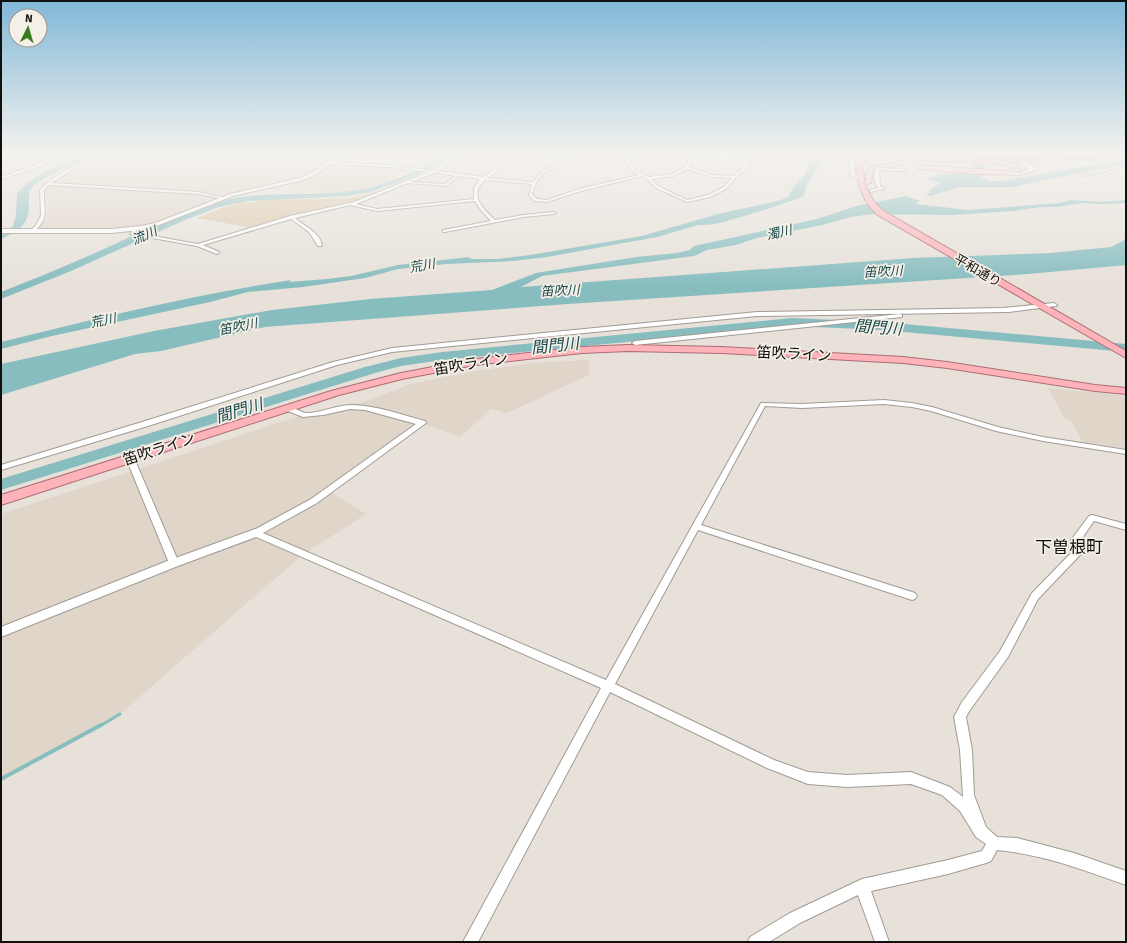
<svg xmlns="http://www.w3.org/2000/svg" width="1127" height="943" font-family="Signika,'Noto Sans JP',sans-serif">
<rect width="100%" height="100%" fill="#e7e1da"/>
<g fill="#dfd5c8">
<polygon points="114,153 340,153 312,172 291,181 228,195 200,191 53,182 73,170"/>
<polygon points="330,165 387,167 414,170 367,188 344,192 330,193 286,186 314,176"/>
<polygon points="56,185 200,194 217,197 146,225 121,229 42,230 38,228 47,218 49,213 45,195 46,190 49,187"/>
<polygon points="589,360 589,375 507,413 491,409 460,437 422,423 329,491 366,514 304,554 257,594 120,714 58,749 1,779 1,514 303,415 350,407 411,384 469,372 533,363"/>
<polygon points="1048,388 1126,396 1126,448 1083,442 1071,421 1065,419"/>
</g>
<polygon fill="#dbc7aa" points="388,189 360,200 320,208 254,228 197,218 224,207 237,204 266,200 350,198"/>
<g fill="#88bdc0">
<path d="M 93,153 L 105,153 C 90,158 39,176 31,189 C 28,194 29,201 29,207 C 29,224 16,233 1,239 L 1,234 L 13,226 L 16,216 L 17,193 C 36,172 66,163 93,153 Z"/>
<path d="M 806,153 L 816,153 L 820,162 C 814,177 807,180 804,196 C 784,204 764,210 744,216 C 729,220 714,226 698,225 L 657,237 L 547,257 L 513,261 L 446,264 L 398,269 L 365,278 L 303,287 L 248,292 L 210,302 L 52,336 L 1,349 L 1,342 C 97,318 193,295 291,280 L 289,282 L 327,279 L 351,276 L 398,265 L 469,257 L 469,258 L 473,259 L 498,259 L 530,255 L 642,236 L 718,214 L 778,201 L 788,197 L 795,185 L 804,176 L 811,160 Z"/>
<polygon points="972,153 983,153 984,163 979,176 990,181 1003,181 1110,162 1126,158 1126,163 1013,187 960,187 930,196 925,195 931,192 928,191 933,190 930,189 941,183 925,179 941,174 972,174"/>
<polygon points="906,196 920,201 915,204 968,210 1060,203 1071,200 1103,202 1126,200 1126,203 1102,204 1083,203 1057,207 1041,207 1013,211 954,215 872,214 851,217 822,225 757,238 736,245 707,250 694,256 542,276 521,287 913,258 1051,253 1111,247 1126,239 1126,265 1028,274 568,304 265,327 161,351 135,354 1,395 1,364 154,331 272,310 370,299 492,290 536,273 636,257 677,253 690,250 694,246 817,219 856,206"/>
</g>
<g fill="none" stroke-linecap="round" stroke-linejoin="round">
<polyline stroke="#88bdc0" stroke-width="3" points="100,726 120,714"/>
<polyline stroke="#88bdc0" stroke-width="4" points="1,779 101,725"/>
<g fill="#88bdc0" fill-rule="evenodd">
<path d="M 447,153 L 455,153 L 443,162 L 417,175 L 371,192 L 345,196 L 248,201 L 219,207 L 187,219 L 71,271 L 1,299 L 1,292 C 40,277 78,261 115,244 C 147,229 179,213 213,203 C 261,189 310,198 358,190 C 389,184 420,170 447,153 Z"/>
<polygon points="792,318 882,322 1126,344 1126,352 882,330 792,326 442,360 401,366 375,373 1,490 1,479 365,367 401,358 442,352"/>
</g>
<defs>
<g id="minor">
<polygon points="65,153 69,153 36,168 1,179 1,177 46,161 25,159 15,162 1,159 1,157 15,160 25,157 50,159"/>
<path d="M 110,153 L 115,153 L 76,168 L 51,183 L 199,192 L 225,198 L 223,199 L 199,194 L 49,185 L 44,190 C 43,213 51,215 33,233 L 29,233 L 29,232 L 36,225 L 41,216 L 40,190 C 58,170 85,161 110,153 Z"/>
<path d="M 461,153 L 465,153 L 436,172 L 411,182 L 445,184 L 455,176 L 438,173 L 439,171 L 483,177 L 493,170 L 505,153 L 509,153 L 496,172 L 488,178 L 533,182 L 543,170 L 556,166 L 560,161 L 557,160 L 560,156 L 554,156 L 552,153 L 620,156 L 618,153 L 622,153 L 625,157 L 658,155 L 665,153 L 694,155 L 697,153 L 699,154 L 698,155 L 746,160 L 755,153 L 758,154 L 749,161 L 745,171 L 739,174 L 726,189 L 710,197 L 687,202 L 656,188 L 647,179 L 642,176 L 581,191 L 547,202 L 534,201 L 529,195 L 532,184 L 485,180 C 468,195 483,209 495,220 L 523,215 L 554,212 L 556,213 L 554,214 L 523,217 L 445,232 L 443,232 L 443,230 L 491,221 L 480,209 L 475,201 L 377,211 L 350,205 L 295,218 C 304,226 321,233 322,246 L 318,246 L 309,232 L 291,219 L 203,245 L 219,252 L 219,253 L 217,254 L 197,246 L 130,234 L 135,228 L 137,229 L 135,233 L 198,244 L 290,216 L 354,202 L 434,170 ZM 668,154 L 691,156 L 685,167 L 672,174 L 649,177 L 636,170 L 627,159 L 661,157 ZM 563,156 L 622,158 L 634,172 L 639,175 L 579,189 L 547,200 L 537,199 L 532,194 C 535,186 537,178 545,172 C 553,166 555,172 564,161 L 561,159 ZM 695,157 L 745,162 L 742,169 L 737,172 L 734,176 L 713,175 L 689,167 ZM 687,169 L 713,177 L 732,178 L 724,187 L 708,195 L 687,200 L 658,186 L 651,179 L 674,176 ZM 459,176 L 480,179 L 474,188 L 474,199 L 377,209 L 356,204 L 408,183 L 446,186 Z"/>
<polygon points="849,153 853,153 855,175 861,176 861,178 851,176"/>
<polygon points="1122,153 1125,154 1108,161 1105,160"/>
<polygon points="1126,164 1126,166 1083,176 1081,175"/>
<path d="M 901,165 L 903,165 L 905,171 L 879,170 L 880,186 L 884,189 L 870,192 L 870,190 L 879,188 C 874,184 873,174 876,168 L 901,169 Z"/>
<polygon points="1054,303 1057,305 1056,306 1009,312 757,316 392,352 337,365 148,426 1,470 1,465 142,422 333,362 392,348 757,312 1004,308"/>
<polygon points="900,314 902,315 902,317 635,345 632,343 635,341"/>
<path d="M 884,400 L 912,403 L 932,407 L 998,427 L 1043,437 L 1126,450 L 1126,454 L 1043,441 L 996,431 L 931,411 L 912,407 L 884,404 L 802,408 L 765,406 L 701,525 L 915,593 L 917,596 L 915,599 L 912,600 L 698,530 L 615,684 L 774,760 L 808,772 L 847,775 L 911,772 L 950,787 L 963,797 L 960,750 L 954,717 L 962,702 L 1000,651 L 1032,593 L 1072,552 L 1068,544 L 1089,516 L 1092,515 L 1126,524 L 1126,530 L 1094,521 L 1078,544 L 1082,553 L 1080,555 L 1038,599 L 1008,657 L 970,710 L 966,717 L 972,750 L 974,795 L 986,827 L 997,837 L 1017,838 L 1074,853 L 1126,871 L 1126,885 C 1084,870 1042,854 997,850 L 991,861 L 986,863 L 948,874 L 871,891 L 889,942 L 875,942 L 858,895 L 800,923 L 769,942 L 748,942 L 750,937 L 790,913 L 862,879 L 948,860 L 982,851 L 986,844 L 976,837 L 960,811 L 942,795 L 911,784 L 847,787 L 808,784 L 767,768 L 610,692 L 478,942 L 463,942 L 601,688 L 252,535 L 251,533 L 252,531 L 311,499 L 416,424 L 365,410 L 350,409 L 323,415 L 303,417 L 285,410 L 284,408 L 285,406 C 293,405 299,412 306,413 C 321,413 336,405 352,405 C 375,405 402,415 425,421 L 426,423 L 317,503 L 263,533 L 606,680 L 761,403 L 802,404 Z"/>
<polygon points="127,456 133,456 134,458 179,563 177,565 171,565 169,563 126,458"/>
</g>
<g id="tertiary">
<polygon points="341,153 346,153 334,162 389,165 441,172 439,173 389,167 330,164 315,175 304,180 233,196 159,225 141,230 111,233 1,233 1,229 111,229 141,226 155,223 230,194 300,178 311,173"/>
<polygon points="1022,160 1032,165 1034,171 1019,175 995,174 993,173 995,172 1019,173 1029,169 1020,162"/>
<polygon points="255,529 259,530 261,533 259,536 178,566 1,637 1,627 170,560"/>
</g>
<g id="primary">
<polygon points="982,153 1009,153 1012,155 1009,157 992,156 941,158 938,156 941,154"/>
<polygon points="876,155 950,158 953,160 950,162 874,158 874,156"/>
<path d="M 979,159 C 993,160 1011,158 1021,170 C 1005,180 940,170 919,169 L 916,167 L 919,165 L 1006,171 L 1014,169 L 1005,165 L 977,162 L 977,160 Z"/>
<polygon points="894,163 897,165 896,166 873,169 871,183 866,184 866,172 869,167"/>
</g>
<g id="trunk">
<path d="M 858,153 L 864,153 L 865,163 L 862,165 C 864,184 868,197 882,210 L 1126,351 L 1126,358 L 876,214 C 862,199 857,184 856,164 L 859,162 Z"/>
<polygon points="628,345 721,347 903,357 947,362 1095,385 1126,388 1126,394 1095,391 947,368 903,363 721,353 628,351 582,353 475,365 402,379 339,395 1,505 1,495 331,391 401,373 475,359 582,347"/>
</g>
<polygon id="motorway" points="1104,155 1107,157 1106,158 1007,162 936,161 933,159 936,157 1007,158"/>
</defs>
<use href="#minor" stroke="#a09b94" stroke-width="2"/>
<use href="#tertiary" stroke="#a09b94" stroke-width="2"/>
<use href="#primary" stroke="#ab6d73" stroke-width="2"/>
<use href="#trunk" stroke="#ab6d73" stroke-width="2"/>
<use href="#motorway" stroke="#ab6d73" stroke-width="2"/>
<use href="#minor" fill="#fff" fill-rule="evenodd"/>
<use href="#tertiary" fill="#fff" fill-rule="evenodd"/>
<use href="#primary" fill="#fec5cb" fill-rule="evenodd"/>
<use href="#trunk" fill="#feb2ba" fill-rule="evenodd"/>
<use href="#motorway" fill="#fe9fa9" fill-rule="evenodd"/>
<defs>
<polyline id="primary-bridge" points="774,153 876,157"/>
<polyline id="motorway-bridge" points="1101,155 1126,154"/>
</defs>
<use href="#primary-bridge" stroke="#ab6d73" stroke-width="7" stroke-linecap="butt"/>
<use href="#motorway-bridge" stroke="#ab6d73" stroke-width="8" stroke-linecap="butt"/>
<use href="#primary-bridge" stroke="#fec5cb" stroke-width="6"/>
<use href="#motorway-bridge" stroke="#fe9fa9" stroke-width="7"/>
</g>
<linearGradient id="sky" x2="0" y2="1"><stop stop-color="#81b8d8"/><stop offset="0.54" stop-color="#f4f2ee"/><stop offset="1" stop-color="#f4f2ee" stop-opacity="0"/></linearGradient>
<rect width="1127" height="285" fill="url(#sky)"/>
<g text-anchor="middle" stroke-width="3.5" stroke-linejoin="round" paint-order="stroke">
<g font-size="13" font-style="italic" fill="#19494c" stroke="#f4efe7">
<text transform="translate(779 232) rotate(-13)" y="5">濁川</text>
<text transform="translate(144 235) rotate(-23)" y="5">流川</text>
<text transform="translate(422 265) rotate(-10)" y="5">荒川</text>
<text transform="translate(883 271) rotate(-3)" y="5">笛吹川</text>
<text transform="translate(560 290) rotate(-3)" y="5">笛吹川</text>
<text transform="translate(103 320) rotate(-12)" y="5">荒川</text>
<text transform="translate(238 326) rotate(-11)" y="5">笛吹川</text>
</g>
<g font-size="13" fill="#12100e" stroke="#f4efe7">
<text transform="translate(978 270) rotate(30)" y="5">平和通り</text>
</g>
<g font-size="15" fill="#12100e" stroke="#f4efe7">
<text transform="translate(794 354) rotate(3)" y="5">笛吹ライン</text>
<text transform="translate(471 364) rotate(-9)" y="5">笛吹ライン</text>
<text transform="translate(159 449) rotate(-18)" y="5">笛吹ライン</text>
</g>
<g font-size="16" font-style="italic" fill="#19494c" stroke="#f4efe7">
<text transform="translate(878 327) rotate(4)" y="6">間門川</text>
<text transform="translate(555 345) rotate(-6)" y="6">間門川</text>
<text transform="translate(239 410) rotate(-17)" y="6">間門川</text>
</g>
<g font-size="17" fill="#12100e" stroke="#f4efe7">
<text x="1069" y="553">下曽根町</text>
</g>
</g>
<rect width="1127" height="943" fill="none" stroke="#12100e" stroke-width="4"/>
<g transform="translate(28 28) rotate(5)"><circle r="19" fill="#f4efe7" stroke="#9a9690"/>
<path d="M0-3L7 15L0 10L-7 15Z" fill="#397c1d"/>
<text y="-6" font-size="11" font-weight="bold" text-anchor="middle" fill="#12100e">N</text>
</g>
</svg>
